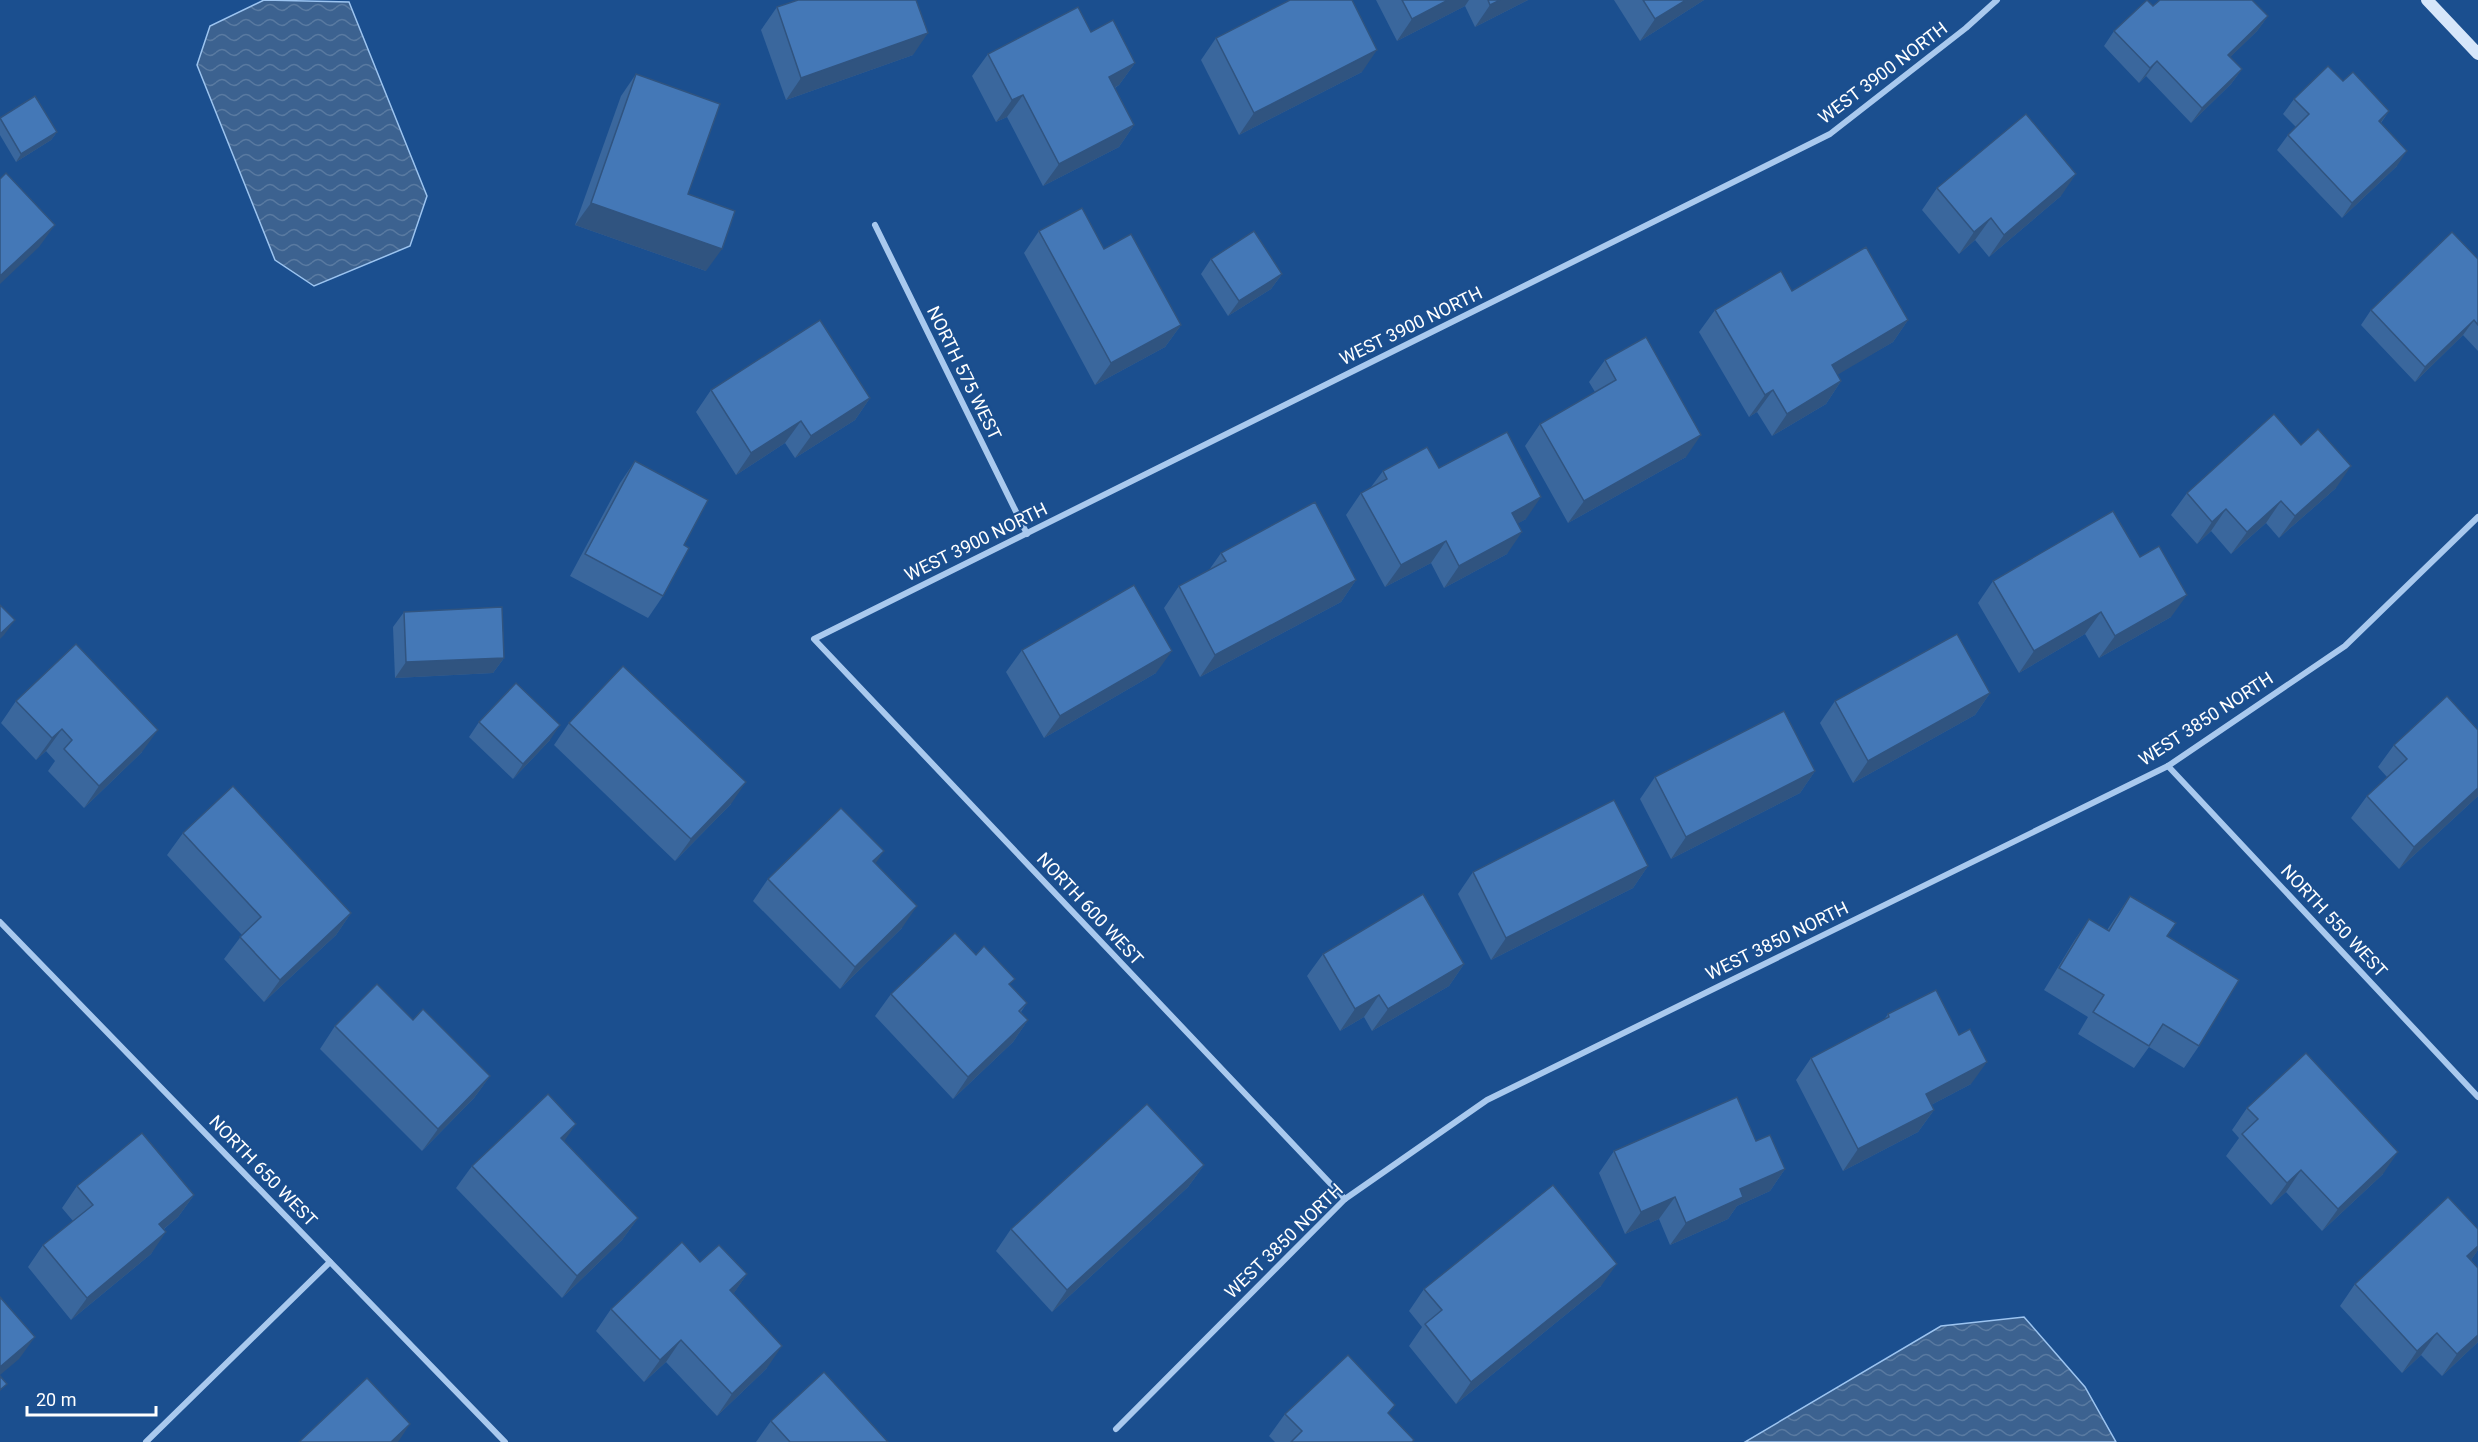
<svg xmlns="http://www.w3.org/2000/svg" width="2478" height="1442" font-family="Roboto,sans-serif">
<defs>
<pattern id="water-waves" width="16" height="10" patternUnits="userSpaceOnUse" patternTransform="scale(1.5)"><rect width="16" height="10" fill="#3c6290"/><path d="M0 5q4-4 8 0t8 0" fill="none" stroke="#597aa1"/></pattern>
</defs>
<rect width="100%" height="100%" fill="#1b4f8f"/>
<g fill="url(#water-waves)" stroke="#9cc4f0" stroke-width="1.5">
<polygon points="264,0 349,2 427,196 410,246 314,286 275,260 197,65 210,26"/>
<polygon points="2024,1317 2085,1387 2116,1442 1745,1442 1941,1326"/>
</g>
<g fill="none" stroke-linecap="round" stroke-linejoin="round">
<g stroke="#a9c9ee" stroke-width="6">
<polyline points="875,225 1027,534"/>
<polyline points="2168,766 2478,1097"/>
<polyline points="0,922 505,1442"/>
<polyline points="1345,1199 814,639 1830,134 1966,28 1997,0"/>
<polyline points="1116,1429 1345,1199 1487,1100 2168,766 2345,646 2478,517"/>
<polyline points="146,1442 330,1262"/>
</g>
<polyline stroke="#d6e6fa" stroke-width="12" points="2427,0 2478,54"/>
</g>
<g fill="#3a679d">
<polygon points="1376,0 1528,0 1475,27 1465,6 1397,41"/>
<polygon points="1614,0 1704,0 1640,41"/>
<polygon points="2153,6 2268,16 2257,31 2230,57 2242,69 2231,84 2191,123 2146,76 2139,83 2104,46 2114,31"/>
<polygon points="777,7 913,55 786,100 761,30"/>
<polygon points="1091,32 1135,63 1119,85 1115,88 1134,125 1119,147 1043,186 1007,117 996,122 972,76 988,54"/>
<polygon points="1216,38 1362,72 1239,135 1201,60"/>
<polygon points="636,74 688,194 706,271 575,225 621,96"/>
<polygon points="2343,81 2389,111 2381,123 2397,166 2342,218 2277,150 2288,135 2296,127 2283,114 2294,99"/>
<polygon points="0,118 57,132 51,140 16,162 0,135"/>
<polygon points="1937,188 2061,196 1989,257 1975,240 1959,254 1922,210"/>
<polygon points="1039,231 1104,249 1181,325 1165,347 1095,385 1024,253"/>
<polygon points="1211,259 1282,274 1271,289 1228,316 1201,274"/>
<polygon points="2478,259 2478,351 2463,335 2415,382 2361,325 2371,310"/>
<polygon points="1792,291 1908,320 1893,342 1837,374 1841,381 1826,404 1772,436 1757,412 1749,417 1699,332 1715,310"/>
<polygon points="1605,360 1686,457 1568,523 1525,446 1540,424 1595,392 1589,382"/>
<polygon points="711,390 870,398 855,420 795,458 785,443 736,475 696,412"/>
<polygon points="635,461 684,545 663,596 648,618 570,576 620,483"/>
<polygon points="1439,468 1526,519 1518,523 1507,554 1444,588 1431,563 1385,587 1346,515 1361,493 1371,487 1383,471"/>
<polygon points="2336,488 2279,538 2266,523 2231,554 2211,531 2197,544 2171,515 2187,493"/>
<polygon points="1221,553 1356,580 1341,602 1200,677 1164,608 1179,586 1209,570"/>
<polygon points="1993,581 2171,617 2099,658 2085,634 2019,673 1978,603"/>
<polygon points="404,612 504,658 493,673 395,678 393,627"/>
<polygon points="1022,650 1156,673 1044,738 1006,672"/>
<polygon points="1990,693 1975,715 1853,783 1820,723 1835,701"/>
<polygon points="16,701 142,752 84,808 48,771 55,761 46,751 36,760 1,723"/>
<polygon points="479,722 550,740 513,779 469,737"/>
<polygon points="569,723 731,804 675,861 554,745"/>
<polygon points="2394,745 2478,796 2399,869 2351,818 2367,796 2387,777 2378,767"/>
<polygon points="1815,771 1800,793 1671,859 1640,799 1655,777"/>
<polygon points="183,833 351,913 336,935 264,1002 224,959 242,935 167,855"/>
<polygon points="875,863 902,928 840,989 753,901 768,879"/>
<polygon points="1648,866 1633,888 1491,960 1458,894 1473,872"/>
<polygon points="2130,896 2167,936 2199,1046 2184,1068 2149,1047 2134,1068 2078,1034 2088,1017 2044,990 2074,941 2089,919 2107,930"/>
<polygon points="1323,954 1464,964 1449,986 1372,1031 1364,1017 1340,1031 1307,976"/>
<polygon points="976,955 1010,985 1027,1003 1021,1012 1028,1020 1013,1042 953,1099 875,1016 891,994"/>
<polygon points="1888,1014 1971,1084 1931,1105 1934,1110 1918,1132 1843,1171 1796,1080 1811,1058 1884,1020"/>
<polygon points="413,1020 490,1076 474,1098 422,1151 320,1049 335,1026"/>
<polygon points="2247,1108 2383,1174 2322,1231 2286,1192 2271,1205 2226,1156 2239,1138 2232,1130"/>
<polygon points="564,1141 638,1218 622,1240 562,1298 456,1188 472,1166"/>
<polygon points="1756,1141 1785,1169 1770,1191 1737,1206 1728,1219 1670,1245 1659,1219 1625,1234 1599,1173 1614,1151"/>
<polygon points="1204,1165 1188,1187 1052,1312 996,1251 1011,1229"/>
<polygon points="77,1186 194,1195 178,1217 164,1229 151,1254 71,1320 28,1267 43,1245 73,1221 62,1208"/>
<polygon points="2478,1229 2478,1250 2471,1260 2478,1268 2478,1342 2442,1376 2421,1355 2402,1373 2340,1306 2355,1284"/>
<polygon points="700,1262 747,1274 733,1294 767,1368 717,1416 666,1362 644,1382 596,1331 611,1309"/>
<polygon points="1601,1286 1456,1404 1409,1346 1422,1327 1409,1311 1424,1289"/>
<polygon points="1285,1414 1389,1414 1412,1442 1275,1442 1269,1436"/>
<polygon points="771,1421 888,1442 756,1442"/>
</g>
<g fill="#305480">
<polygon points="1448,0 1469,0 1465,6 1397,41 1412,19"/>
<polygon points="1500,0 1528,0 1475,27 1490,5"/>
<polygon points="1686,0 1704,0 1640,41 1655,19"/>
<polygon points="2268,16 2257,31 2217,70 2228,55"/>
<polygon points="928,33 913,55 786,100 801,78"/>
<polygon points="1377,50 1362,72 1239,135 1254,113"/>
<polygon points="2157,61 2146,76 2139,83 2150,68"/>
<polygon points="1135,63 1119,85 1094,99 1109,77"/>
<polygon points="2242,69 2231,84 2191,123 2202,108"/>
<polygon points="1023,95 1007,117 996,122 1012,100"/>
<polygon points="2389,111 2378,126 2379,121"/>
<polygon points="1134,125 1119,147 1043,186 1059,164"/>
<polygon points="57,132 51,140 16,162 21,154"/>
<polygon points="2407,151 2397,166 2342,218 2352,203"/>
<polygon points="2076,174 2061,196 1989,257 2004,235"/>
<polygon points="591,203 722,249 706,271 575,225"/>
<polygon points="1991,218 1975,240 1959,254 1974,232"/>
<polygon points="55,225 39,247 0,284 0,276"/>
<polygon points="1282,274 1271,289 1228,316 1239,301"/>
<polygon points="1908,320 1893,342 1817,387 1832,365"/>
<polygon points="2474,320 2463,335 2415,382 2425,367"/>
<polygon points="1181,325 1165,347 1095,385 1111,363"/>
<polygon points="1841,381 1826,404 1772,436 1787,414"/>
<polygon points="1773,390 1757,412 1749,417 1765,395"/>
<polygon points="870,398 855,420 795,458 811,436"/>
<polygon points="801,421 785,443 736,475 751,453"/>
<polygon points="1701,435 1686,457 1568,523 1584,501"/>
<polygon points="2351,466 2336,488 2279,538 2295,516"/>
<polygon points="1541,497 1526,519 1497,535 1512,513"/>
<polygon points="2281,501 2266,523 2231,554 2247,532"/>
<polygon points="2226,509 2211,531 2197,544 2212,522"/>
<polygon points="1522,532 1507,554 1444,588 1459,566"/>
<polygon points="1446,541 1431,563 1385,587 1401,565"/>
<polygon points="1356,580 1341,602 1200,677 1215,655"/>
<polygon points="2187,595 2171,617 2099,658 2115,636"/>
<polygon points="2101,612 2085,634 2019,673 2034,651"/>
<polygon points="15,620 4,635 0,639 0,634"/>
<polygon points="1172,651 1156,673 1044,738 1060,716"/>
<polygon points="504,658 493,673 395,678 406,662"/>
<polygon points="1990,693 1975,715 1853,783 1868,761"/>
<polygon points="560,725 550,740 513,779 523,764"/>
<polygon points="62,729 46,751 36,760 52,738"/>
<polygon points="158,730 142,752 84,808 99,786"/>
<polygon points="1815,771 1800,793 1671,859 1686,837"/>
<polygon points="746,782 731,804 675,861 691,839"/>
<polygon points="2478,788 2478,796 2399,869 2414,847"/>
<polygon points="884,851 869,873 873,861"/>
<polygon points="1648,866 1633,888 1491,960 1506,938"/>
<polygon points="917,906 902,928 840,989 855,967"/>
<polygon points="351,913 336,935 264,1002 280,980"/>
<polygon points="1464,964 1449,986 1372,1031 1388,1009"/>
<polygon points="1379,995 1364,1017 1340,1031 1355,1009"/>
<polygon points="1028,1020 1013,1042 953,1099 968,1077"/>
<polygon points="1987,1062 1971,1084 1910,1116 1926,1094"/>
<polygon points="490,1076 474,1098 422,1151 438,1129"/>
<polygon points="1934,1110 1918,1132 1843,1171 1858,1149"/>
<polygon points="576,1124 561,1146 561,1138"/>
<polygon points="2398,1152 2383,1174 2322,1231 2338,1209"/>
<polygon points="1204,1165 1188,1187 1052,1312 1067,1290"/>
<polygon points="1785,1169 1770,1191 1737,1206 1728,1219 1670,1245 1686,1223 1740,1189"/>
<polygon points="2301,1170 2286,1192 2271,1205 2287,1183"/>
<polygon points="194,1195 178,1217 143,1246 159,1224"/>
<polygon points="1675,1197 1659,1219 1625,1234 1641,1212"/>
<polygon points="638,1218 622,1240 562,1298 577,1276"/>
<polygon points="166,1232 151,1254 71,1320 87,1298"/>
<polygon points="2478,1246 2478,1250 2471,1260 2467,1256"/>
<polygon points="1617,1264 1601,1286 1456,1404 1471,1382"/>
<polygon points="747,1274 732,1296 730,1290"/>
<polygon points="2437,1333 2421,1355 2402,1373 2417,1351"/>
<polygon points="2478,1335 2478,1342 2442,1376 2457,1354"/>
<polygon points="35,1337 19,1359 0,1375 0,1367"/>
<polygon points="681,1340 666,1362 644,1382 660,1360"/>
<polygon points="782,1346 767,1368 717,1416 732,1394"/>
<polygon points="410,1424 398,1442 391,1442"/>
</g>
<g fill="#4478b7" stroke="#305480" stroke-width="1.5">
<polygon points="798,0 916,0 928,33 801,78 777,7"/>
<polygon points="1290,0 1352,0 1377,50 1254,113 1216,38"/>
<polygon points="1402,0 1448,0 1412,19"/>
<polygon points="1488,0 1500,0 1490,5"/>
<polygon points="1643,0 1686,0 1655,19"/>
<polygon points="2147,0 2153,6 2160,0 2252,0 2268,16 2228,55 2242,69 2202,108 2157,61 2150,68 2114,31"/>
<polygon points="1078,7 1091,32 1113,20 1135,63 1109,77 1134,125 1059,164 1023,95 1012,100 988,54"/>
<polygon points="2328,66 2343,81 2353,72 2389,111 2379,121 2407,151 2352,203 2288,135 2309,114 2294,99"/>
<polygon points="636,74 720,104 688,194 735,211 722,249 591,203"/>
<polygon points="35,96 57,132 21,154 0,118"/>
<polygon points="2026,114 2076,174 2004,235 1991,218 1974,232 1937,188"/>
<polygon points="6,173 55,225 0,276 0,179"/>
<polygon points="1082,208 1104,249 1131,234 1181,325 1111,363 1039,231"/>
<polygon points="1254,231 1282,274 1239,301 1211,259"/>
<polygon points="2452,232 2478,259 2478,325 2474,320 2425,367 2371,310"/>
<polygon points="1866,247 1908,320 1832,365 1841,381 1787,414 1773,390 1765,395 1715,310 1781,271 1792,291"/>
<polygon points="820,320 870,398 811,436 801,421 751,453 711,390"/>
<polygon points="1646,337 1701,435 1584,501 1540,424 1616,380 1605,360"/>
<polygon points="2274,414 2301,445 2318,429 2351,466 2295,516 2281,501 2247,532 2226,509 2212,522 2187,493"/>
<polygon points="1507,432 1541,497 1512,513 1522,532 1459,566 1446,541 1401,565 1361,493 1387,479 1383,471 1427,447 1439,468"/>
<polygon points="635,461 708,500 684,545 689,548 663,596 585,554"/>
<polygon points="1315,502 1356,580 1215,655 1179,586 1226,561 1221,553"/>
<polygon points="2113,511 2140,557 2159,546 2187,595 2115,636 2101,612 2034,651 1993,581"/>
<polygon points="1134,585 1172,651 1060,716 1022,650"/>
<polygon points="0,605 15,620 0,634"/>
<polygon points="502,607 504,658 406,662 404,612"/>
<polygon points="1957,634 1990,693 1868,761 1835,701"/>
<polygon points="76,644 158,730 99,786 64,749 72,740 62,729 52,738 16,701"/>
<polygon points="623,666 746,782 691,839 569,723"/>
<polygon points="516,683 560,725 523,764 479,722"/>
<polygon points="2447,696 2478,730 2478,788 2414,847 2367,796 2407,759 2394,745"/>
<polygon points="1784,711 1815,771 1686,837 1655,777"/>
<polygon points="233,786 351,913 280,980 240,937 261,917 183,833"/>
<polygon points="1614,800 1648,866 1506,938 1473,872"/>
<polygon points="841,808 884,851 873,861 917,906 855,967 768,879"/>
<polygon points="1423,894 1464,964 1388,1009 1379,995 1355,1009 1323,954"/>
<polygon points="2130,896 2176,923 2167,936 2239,980 2199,1046 2163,1024 2149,1046 2093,1012 2104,995 2059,968 2089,919 2109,931"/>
<polygon points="955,933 976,955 984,946 1015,979 1009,984 1027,1003 1019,1011 1028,1020 968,1077 891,994"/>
<polygon points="377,984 413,1020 423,1009 490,1076 438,1129 335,1026"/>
<polygon points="1936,990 1959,1035 1970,1029 1987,1062 1926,1094 1934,1110 1858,1149 1811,1058 1889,1017 1888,1014"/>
<polygon points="2306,1053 2398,1152 2338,1209 2301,1170 2287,1183 2242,1134 2258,1119 2247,1108"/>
<polygon points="548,1094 576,1124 561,1138 638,1218 577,1276 472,1166"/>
<polygon points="1737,1097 1756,1141 1770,1135 1785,1169 1740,1189 1743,1197 1686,1223 1675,1197 1641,1212 1614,1151"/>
<polygon points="1147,1104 1204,1165 1067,1290 1011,1229"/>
<polygon points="142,1133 194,1195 159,1224 166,1232 87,1298 43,1245 93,1205 77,1186"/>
<polygon points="1553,1185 1617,1264 1471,1382 1425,1324 1442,1310 1424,1289"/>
<polygon points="2448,1197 2478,1229 2478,1246 2467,1256 2478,1268 2478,1335 2457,1354 2437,1333 2417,1351 2355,1284"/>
<polygon points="682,1242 700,1262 719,1245 747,1274 730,1290 782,1346 732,1394 681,1340 660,1360 611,1309"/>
<polygon points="0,1297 35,1337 0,1367"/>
<polygon points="1348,1355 1395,1405 1388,1413 1414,1440 1412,1442 1291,1442 1302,1431 1285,1414"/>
<polygon points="824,1372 888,1442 790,1442 771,1421"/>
<polygon points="0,1376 7,1384 0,1390"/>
<polygon points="367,1378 410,1424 391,1442 299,1442"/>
</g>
<g text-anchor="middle" stroke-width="4.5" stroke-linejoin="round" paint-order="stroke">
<g font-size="18" fill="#fff" stroke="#1b4f8f">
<text transform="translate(1883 73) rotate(-37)" y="6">WEST 3900 NORTH</text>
<text transform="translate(1411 326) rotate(-26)" y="6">WEST 3900 NORTH</text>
<text transform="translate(964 373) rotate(64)" y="6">NORTH 575 WEST</text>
<text transform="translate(976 542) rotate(-26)" y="6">WEST 3900 NORTH</text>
<text transform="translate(2206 719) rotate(-33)" y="6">WEST 3850 NORTH</text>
<text transform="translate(1090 909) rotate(47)" y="6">NORTH 600 WEST</text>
<text transform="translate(2334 921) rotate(47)" y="6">NORTH 550 WEST</text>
<text transform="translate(1777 941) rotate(-26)" y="6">WEST 3850 NORTH</text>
<text transform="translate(263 1171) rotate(46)" y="6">NORTH 650 WEST</text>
<text transform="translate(1284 1241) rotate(-44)" y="6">WEST 3850 NORTH</text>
</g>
</g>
<path d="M27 1406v9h129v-9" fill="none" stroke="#ffffff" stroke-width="3"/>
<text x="36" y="1406" font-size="18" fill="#ffffff" stroke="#1b4f8f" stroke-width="4.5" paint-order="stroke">20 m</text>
</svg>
